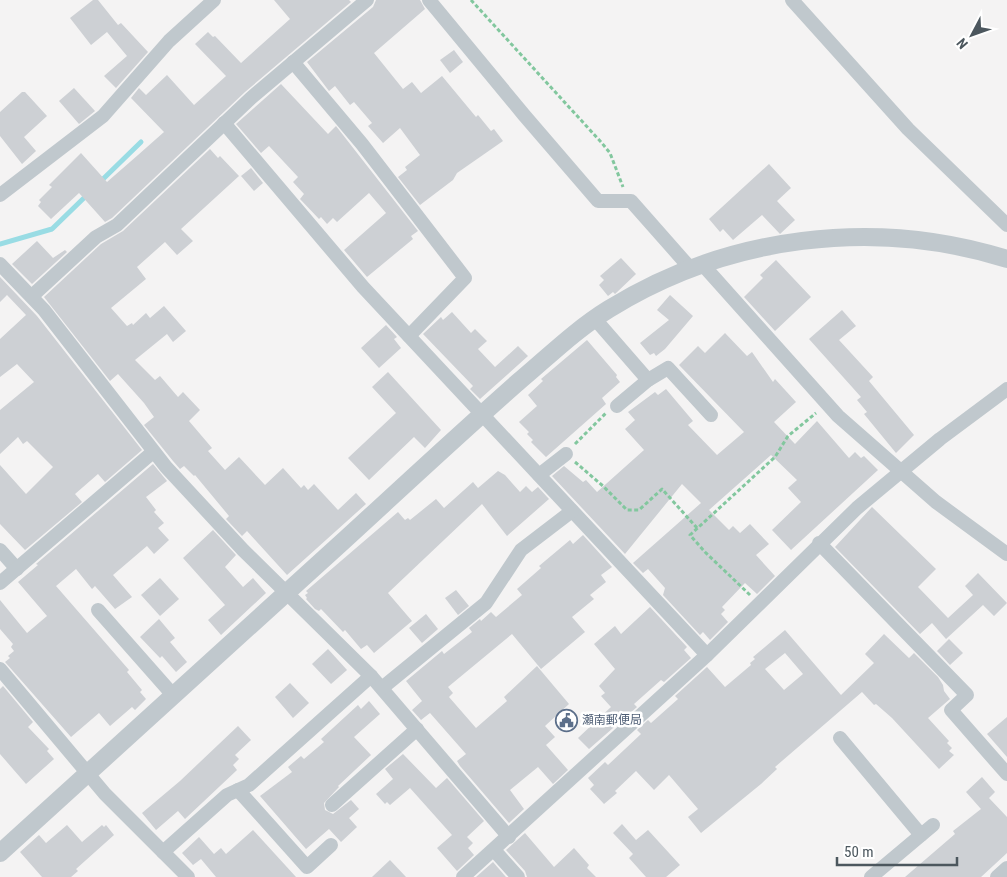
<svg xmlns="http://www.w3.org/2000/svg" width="1007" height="877" font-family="'Roboto Condensed','Noto Sans JP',sans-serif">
<rect width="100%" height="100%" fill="#f4f3f3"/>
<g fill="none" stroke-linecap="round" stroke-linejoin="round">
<g stroke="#99dce4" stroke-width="5">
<polyline points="100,182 141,142"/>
<polyline points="0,244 52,229 87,195"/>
</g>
</g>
<g fill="#cdd0d4" fill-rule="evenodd">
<polygon points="93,0 98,0 118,25 121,23 148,52 116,88 104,76 127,56 107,32 91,45 70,18"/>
<polygon points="274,0 349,0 351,2 245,92 112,218 105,222 79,193 51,219 38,206 41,202 39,200 52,187 49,185 81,153 107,182 138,155 164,132 131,98 139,88 146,95 167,75 194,105 226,76 195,44 208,32 213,37 215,36 241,63 290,19"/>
<polygon points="376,0 420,0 425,9 374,53 403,89 412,82 421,93 442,76 476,117 478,115 491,131 494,129 503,141 457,173 453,180 420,205 398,177 407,170 405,167 420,155 400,128 383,143 368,126 372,123 354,102 350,105 335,86 329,91 307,62 373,7"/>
<polygon points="454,50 463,62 450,73 440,60"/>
<polygon points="281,84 328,134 336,126 418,231 411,236 413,239 367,277 344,250 386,213 369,193 337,222 333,218 327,224 321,217 319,219 300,199 304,194 293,182 298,177 269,146 261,153 236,124"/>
<polygon points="74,88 95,111 79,124 59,101"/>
<polygon points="22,92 25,92 47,116 24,137 36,151 22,164 0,136 0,112"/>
<polygon points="210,149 218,158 220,156 239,176 181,229 193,241 177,255 165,242 137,267 146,279 111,308 127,326 132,323 133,325 146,313 150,318 164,306 186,331 173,342 167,334 135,360 155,380 160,376 178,397 183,392 200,410 189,421 212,448 208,451 225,470 239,457 265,485 283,468 301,488 304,485 308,490 314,484 338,510 356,493 366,504 287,575 247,531 242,536 226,519 229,516 195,475 194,476 184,466 180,469 173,461 144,425 154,417 144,403 118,374 110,381 44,297 101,244 123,231"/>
<polygon points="769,164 791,188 777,201 795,220 780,234 762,215 733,240 723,229 720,232 709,219"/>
<polygon points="251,168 263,183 254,191 241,176"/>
<polygon points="37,241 53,258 65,250 67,252 32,284 12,264"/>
<polygon points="621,258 636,274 615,294 613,292 608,296 599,285 604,280 600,276"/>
<polygon points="776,260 811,297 775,331 744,297 763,278 760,275"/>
<polygon points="0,277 37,316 142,450 105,482 98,474 75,494 82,502 25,550 0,524 0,465 26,494 53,467 27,441 23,444 18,437 0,454 0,410 34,382 17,364 0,377 0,339 26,315 7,295 0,302"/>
<polygon points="670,295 693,316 665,349 656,356 654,353 650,355 640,343 669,320 657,310"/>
<polygon points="842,310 856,326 839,340 873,377 869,381 914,435 896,453 864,414 867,412 857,400 861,397 809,339"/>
<polygon points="452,312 471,333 475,329 487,341 478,349 495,367 518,346 528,356 480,399 470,389 473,386 423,334 441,317 443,320"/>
<polygon points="386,325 397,337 394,339 401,348 379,368 361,348"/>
<polygon points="725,333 747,356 752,352 773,382 775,379 796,402 774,422 795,444 817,421 849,458 855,452 861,458 864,456 878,470 791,550 772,530 801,502 788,488 797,480 771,455 709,510 729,530 733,526 740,533 750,524 769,544 756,555 775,576 757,594 745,583 722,607 725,610 721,614 728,622 710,640 703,632 700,635 663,595 665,588 648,569 643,573 633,563 701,503 682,484 625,554 552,476 564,466 583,482 586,480 597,492 644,450 625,429 635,420 628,412 655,392 658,395 666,389 693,421 688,425 717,455 744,432 679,365 698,346 705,353"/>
<polygon points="587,340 617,375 616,377 620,382 602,398 606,404 546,457 531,442 533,440 527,434 529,432 519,422 537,406 528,395 543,381 541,379"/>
<polygon points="388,372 441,430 425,448 414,437 369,480 348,458 396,413 372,387"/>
<polygon points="153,464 167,481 146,497 156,510 154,512 164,523 158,528 169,540 154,554 147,546 113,575 132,597 115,609 95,586 92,589 76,569 56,586 129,670 127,672 142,690 140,692 146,699 135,710 132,707 110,726 99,713 71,737 5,662 10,658 8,656 14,651 11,647 13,644 0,629 0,600 27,633 47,616 18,582 38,565 36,564"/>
<polygon points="498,471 505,475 520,492 526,486 532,492 538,487 549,499 507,536 482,504 388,593 412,621 374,653 367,645 361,649 345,630 343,632 321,609 319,611 315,609 306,599 307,598 305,595 308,593 306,591 398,512 405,520 408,518 410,520 436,499 444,508 473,482 478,488"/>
<polygon points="872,507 936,569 918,587 948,618 973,595 965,586 978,573 1007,603 994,616 983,605 946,639 932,623 920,634 835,547"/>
<polygon points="213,530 236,555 225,567 243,587 253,578 266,593 221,635 208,620 225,605 183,558"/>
<polygon points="583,535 612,567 601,575 606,582 590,595 594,599 572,617 585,632 541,669 512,634 448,687 453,693 449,697 476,728 507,701 504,697 537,666 569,704 545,726 555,737 546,745 568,770 553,784 538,767 510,790 524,809 509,823 460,766 457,761 466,754 430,713 421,720 412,710 422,701 406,681 442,651 444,654 472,632 469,628 480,619 481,621 491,612 496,617 522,595 517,589 541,568 539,566 570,540 573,544"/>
<polygon points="160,578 179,599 160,616 141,595"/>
<polygon points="456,590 469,606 458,615 445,598"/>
<polygon points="650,607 687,647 684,650 691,658 664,682 661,680 634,704 637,707 589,749 578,738 611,707 601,696 605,693 599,686 615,669 594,644 615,626 621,634"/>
<polygon points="426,614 438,629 422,643 409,628"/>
<polygon points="159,619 175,638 170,642 187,662 176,672 162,656 160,658 140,637"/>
<path d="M 785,630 L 841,695 L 874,663 L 865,654 L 884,634 L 909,658 L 914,653 L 938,677 L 943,685 L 944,691 L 950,699 L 928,718 L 949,741 L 947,743 L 952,748 L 949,751 L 954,755 L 939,769 L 892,718 L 876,704 L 874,705 L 862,692 L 775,767 L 777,769 L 761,784 L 701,833 L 688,817 L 698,809 L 669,775 L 654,790 L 636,771 L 615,791 L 617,793 L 604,804 L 590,789 L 594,785 L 588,778 L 605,762 L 608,765 L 641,734 L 637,730 L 648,720 L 651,723 L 678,699 L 675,696 L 707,667 L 725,687 L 751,665 L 750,663 L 755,659 L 753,657 ZM 785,653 L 803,674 L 784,690 L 765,669 Z"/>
<polygon points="949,639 963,653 950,665 937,651"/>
<polygon points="328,649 347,670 331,684 312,664"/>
<polygon points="290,683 309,703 293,718 275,697"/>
<polygon points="3,686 33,722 28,727 49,749 47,751 54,759 26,784 0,754 0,689"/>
<polygon points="369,701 380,714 354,737 371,755 338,786 339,787 324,803 325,810 333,814 351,800 359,809 349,818 357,827 341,842 329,829 306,849 260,796 292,772 288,767 301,756 304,759 324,742 321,739 358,705 361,709"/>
<polygon points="1007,717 1007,757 987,734"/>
<polygon points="238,726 251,740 235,755 239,759 233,765 237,770 185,819 178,811 156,830 142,813 180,781"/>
<polygon points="403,754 436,788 447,778 484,821 467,837 473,843 468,848 474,855 457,871 437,848 452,835 410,788 390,805 387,802 385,804 376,794 393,779 385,769"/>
<polygon points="982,777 995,792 989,798 1007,817 1007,853 981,877 905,877 955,834 953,831 981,809 966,792"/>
<polygon points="622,824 636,840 648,830 680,865 666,877 646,877 629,858 633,854 613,833"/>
<polygon points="67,825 82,842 102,825 104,827 106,825 114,835 76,869 78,871 71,877 42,877 20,852 39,835 46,843"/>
<polygon points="253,830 296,877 216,877 201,859 193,865 182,853 199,837 214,854 221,848 226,854"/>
<polygon points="525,833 554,867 574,848 589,865 587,868 596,877 527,877 525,871 506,850"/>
<polygon points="390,860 406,877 372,877"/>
<polygon points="493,862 506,877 476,877"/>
</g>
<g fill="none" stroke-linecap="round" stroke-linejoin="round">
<g stroke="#82c79e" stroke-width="3" stroke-dasharray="4 2.5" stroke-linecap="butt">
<polyline points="471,0 601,142 610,153 623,187"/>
<polyline points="575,444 606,413"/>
<polyline points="575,462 603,486 627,510 639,510 662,489 697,528"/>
<polyline points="750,595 705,552 690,535 775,457 788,436 816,413"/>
</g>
<g stroke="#c0c8cd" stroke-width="14">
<polyline points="429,0 524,115 598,201 631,201 691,269"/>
<polyline points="792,0 908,129 1007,225"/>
<polyline points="293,62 362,144 465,278 409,336"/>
<polyline points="224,123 363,287 707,655"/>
<polyline points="0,195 103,116 169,41 214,0"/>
<polyline points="0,264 44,310 166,467 243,550 371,676 509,837"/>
<polyline points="703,265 838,416 936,502 1007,554"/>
<polyline points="32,296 96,237 117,225 251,98 367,0"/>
<polyline points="595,319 648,380"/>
<polyline points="617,406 648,380 668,368 711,415"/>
<polyline points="539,475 566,454"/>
<polyline points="819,543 967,695 951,710 1007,774"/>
<polyline points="0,550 17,569"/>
<polyline points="0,583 153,452"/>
<polyline points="98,610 173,695"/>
<polyline points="0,669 105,794 188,877"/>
<polyline points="382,688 486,603 521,550 572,511"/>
<polyline points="840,738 921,835"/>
<polyline points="238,790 307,867 331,845"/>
<polyline points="332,805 417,729"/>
<polyline points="494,850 518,877"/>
<polyline points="163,852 227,795 249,785 371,676"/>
<polyline points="463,877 707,655 857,508 940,439 1007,389"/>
<polyline points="871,877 933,825"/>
<polyline points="997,877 1007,868"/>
</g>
<path stroke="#c0c8cd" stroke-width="18" d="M 0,853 C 113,751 226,648 339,545 C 398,491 457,436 517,383 C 547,358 575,330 609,309 C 727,236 874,217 1007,259"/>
</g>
<defs>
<symbol id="civic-ring" viewBox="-11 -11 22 22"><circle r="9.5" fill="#fff" stroke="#5c6f8a" stroke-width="1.5"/><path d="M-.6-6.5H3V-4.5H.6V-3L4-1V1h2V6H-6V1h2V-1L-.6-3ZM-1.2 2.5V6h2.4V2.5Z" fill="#5c6f8a"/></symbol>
</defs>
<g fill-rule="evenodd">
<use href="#civic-ring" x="554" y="708" width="25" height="25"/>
</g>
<g text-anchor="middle" stroke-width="5" stroke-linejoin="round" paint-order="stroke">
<g font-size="12" fill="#4e5e75" stroke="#fff" text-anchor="start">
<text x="582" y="724">瀬南郵便局</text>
</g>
</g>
<g transform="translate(972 35) rotate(229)" stroke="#ffffff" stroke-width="4" paint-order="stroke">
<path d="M0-4L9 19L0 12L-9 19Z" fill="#4c575e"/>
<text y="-8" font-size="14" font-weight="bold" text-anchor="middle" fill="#4c575e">N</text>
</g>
<path d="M837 857v8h120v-8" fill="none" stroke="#4c575e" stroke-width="2.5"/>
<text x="844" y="857" font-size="15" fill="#4c575e" stroke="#ffffff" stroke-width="4" paint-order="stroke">50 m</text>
</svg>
